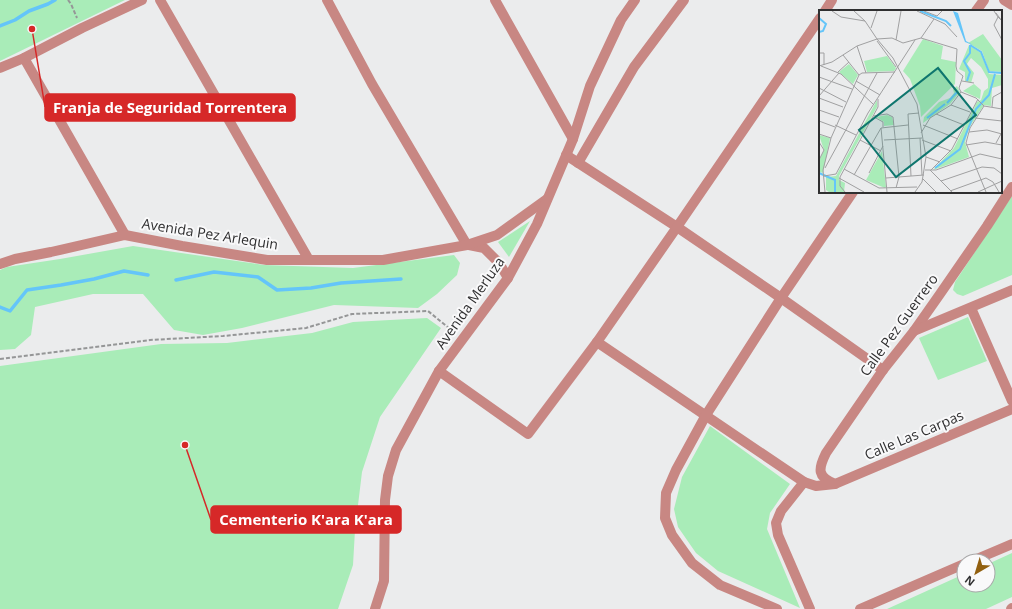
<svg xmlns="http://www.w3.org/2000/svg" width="1012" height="609" font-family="'Open Sans',sans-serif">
<rect width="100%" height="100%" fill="#ebeced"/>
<g fill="#a9ecb8">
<polygon points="0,0 125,0 0,61"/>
<polygon points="1012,196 1012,275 963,296 957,294 953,290 955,282"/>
<polygon points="530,221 509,257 498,242"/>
<polygon points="133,246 264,265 353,268 454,255 460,263 457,275 437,294 418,308 334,305 242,328 203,335 174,330 143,294 93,294 35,307 31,335 15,349 0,350 0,270 7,267 60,259"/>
<polygon points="968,317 987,361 938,380 919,338"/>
<polygon points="427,318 441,328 380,417 362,472 355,530 353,565 338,609 0,609 0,366 161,344 227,343 312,333 353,322"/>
<polygon points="710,426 790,484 770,513 767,529 800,608 718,571 696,553 678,527 674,509 682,477"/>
<polygon points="1012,553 1012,597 986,609 887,609 964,574 964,585 988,585 988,564"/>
</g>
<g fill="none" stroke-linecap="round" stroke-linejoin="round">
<g stroke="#64c5f9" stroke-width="3.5">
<polyline points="0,26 15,20 29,11 48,4 55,0"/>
<polyline points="176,280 214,272 258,277 277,290 311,288 341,283 401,279"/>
<polyline points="0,307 10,311 27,290 61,285 94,279 124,271 148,275"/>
</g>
<g stroke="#959697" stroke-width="2" stroke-dasharray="4 2" stroke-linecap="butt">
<polyline points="68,0 71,4 77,18"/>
<polyline points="0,359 150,340 223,336 306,328 352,314 428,311 455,333"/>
</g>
<g stroke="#c88783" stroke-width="10">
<polyline points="160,0 309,260"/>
<polyline points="327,0 372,84 467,245"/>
<polyline points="495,0 573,139"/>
<polyline points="1004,0 1012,5"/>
<polyline points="825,11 832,0"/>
<polyline points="976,11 984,0"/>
<polyline points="24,58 125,235"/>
<polyline points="0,68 24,58 82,28 142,0"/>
<polyline points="566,155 677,227 781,298 883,370"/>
<polyline points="578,163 634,67 684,0"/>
<path d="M 1012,187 L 987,226 L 940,294 L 914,331 L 883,370 L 826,453 C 818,469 817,477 835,484 L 1012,409"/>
<polyline points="469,245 484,248 499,263 508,278"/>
<polyline points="0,264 15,259 51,252 125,235 182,246 267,260 383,260 467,245 497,235 547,199"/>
<polyline points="971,308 1012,401"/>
<polyline points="914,331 1012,290"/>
<polyline points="597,342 804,482 816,486 835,484"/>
<polyline points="439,371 528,434 597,342 677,227 820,18"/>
<polyline points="804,482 781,511 776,523 778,535 810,609"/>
<polyline points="972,561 1012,544"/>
<polyline points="375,609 384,581 385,500 388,476 396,450 439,371 508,278 537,224 573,139 590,86 621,20 635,0"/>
<polyline points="777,609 720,585 692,563 672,535 665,518 666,493 676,470 706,415 781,298 853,192"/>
<polyline points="860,609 964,564"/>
<polyline points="1011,609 1012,608"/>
</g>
</g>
<g text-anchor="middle" stroke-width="4" stroke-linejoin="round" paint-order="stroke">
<g font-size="14" fill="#2f2f30" stroke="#f9f9fa">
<text transform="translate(210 234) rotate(9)" y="5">Avenida Pez Arlequin</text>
<text transform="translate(470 303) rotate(-55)" y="5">Avenida Merluza</text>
<text transform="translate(899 325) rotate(-54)" y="5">Calle Pez Guerrero</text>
<text transform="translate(914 435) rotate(-23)" y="5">Calle Las Carpas</text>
</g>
</g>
<g transform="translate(819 10)">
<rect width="183" height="183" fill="#ebeced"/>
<path d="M 164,24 L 183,50 L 183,62 L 170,61 L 163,41 L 149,33 ZM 104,29 L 124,36 L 122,49 L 137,52 L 136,74 L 102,107 L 101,96 L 91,69 L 84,61 ZM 150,35 L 162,43 L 170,64 L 183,65 L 183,75 L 173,78 L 172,96 L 165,95 L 150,118 L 146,132 L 150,147 L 114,160 L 135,138 L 158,92 L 162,90 L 165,81 L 169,78 L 169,69 L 162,57 L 152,48 L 148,54 L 155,63 L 152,73 L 146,71 L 146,62 L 140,59 ZM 68,46 L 77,58 L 75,61 L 48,62 L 45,51 ZM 30,54 L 39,65 L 34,74 L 20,62 ZM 155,74 L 162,80 L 161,89 L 144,81 ZM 138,76 L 141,82 L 131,94 L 104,113 L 105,107 L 120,92 L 131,88 L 135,83 L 134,79 ZM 58,90 L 58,97 L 20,166 L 20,170 L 26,173 L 25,182 L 10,182 L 7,180 L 7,167 L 17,166 ZM 68,105 L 73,107 L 75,115 L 65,116 L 65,112 L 57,107 ZM 0,125 L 11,128 L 4,163 L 1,162 L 0,151 L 5,140 ZM 63,141 L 67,177 L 66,178 L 47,170 Z" fill="#a9ecb8"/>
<path d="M 134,1 L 139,3 L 147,31 L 154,35 L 146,32 Z" fill="#64c5f9"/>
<path fill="none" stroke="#64c5f9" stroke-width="2" d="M 101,1 L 127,11 L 132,16M 0,8 L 7,14 L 4,21 L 0,22M 151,35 L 162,42 L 170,62 L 183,63M 148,71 L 151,62 L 145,51 L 151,43 L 151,35M 128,93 L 139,81M 108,108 L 126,94M 116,158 L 141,139 L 157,99 L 170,85 L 176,64M 0,163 L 16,170 L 16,182"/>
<path fill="none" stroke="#a0a0a1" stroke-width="1" d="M 35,1 L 46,11M 98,1 L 126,14 L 138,27M 105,1 L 118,6 L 123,1M 175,1 L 179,7 L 183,11 L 177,3M 179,7 L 175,15 L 183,30M 52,18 L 58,1M 102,28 L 115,9M 58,29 L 74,48 L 98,94 L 107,147 L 103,172 L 96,182M 58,29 L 73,28 L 84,33 L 102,28 L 138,39 L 137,56 L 138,61 L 144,66 L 140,78 L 142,82M 77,30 L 82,1M 58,31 L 77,57M 38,36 L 47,63M 0,43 L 5,43 L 5,55M 24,45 L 40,65M 0,56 L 13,52 L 38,36 L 58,29 L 46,11 L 22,7 L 13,1M 2,56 L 22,64 L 54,94M 19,62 L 30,52M 0,67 L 33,79M 37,71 L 61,85M 143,71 L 155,73M 0,78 L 27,92M 142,82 L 157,88 L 165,96 L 183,99M 0,86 L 20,63M 0,88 L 24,97M 132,95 L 151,102M 165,96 L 151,118 L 147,133 L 167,182M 173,97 L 174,87 L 183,82M 0,100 L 20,107M 117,104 L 145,115M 54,106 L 68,104 L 74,107 L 80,167 L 77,178M 55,107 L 64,112 L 64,117M 156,108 L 183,111M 0,111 L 16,117M 16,115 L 37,125M 104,115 L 139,129M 62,118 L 68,182M 62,118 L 89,115M 150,122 L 168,120 L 183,124M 102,123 L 111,108 L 132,95 L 142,82M 0,124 L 12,128M 101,128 L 103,165M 41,130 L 62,141M 65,130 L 103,128M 103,130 L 132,141M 0,132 L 5,140 L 0,150M 177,133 L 183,122M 147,135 L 166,132 L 183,135M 107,147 L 121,152M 6,158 L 58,63M 25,159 L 60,178 L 98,177M 106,160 L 117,160 L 161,144 L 183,149M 111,161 L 133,139 L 159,89M 112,161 L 133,182M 50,163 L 64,136M 35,165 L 62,118M 5,166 L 17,164 L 49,103 L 96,30M 92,166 L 89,104 L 100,103M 20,168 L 45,182M 67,168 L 105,165M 104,169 L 117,182M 122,171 L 163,157 L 175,158 L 183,164M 131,181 L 167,168 L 174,172 L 180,182M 6,182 L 4,160 L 12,128 L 40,65 L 43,63 L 76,62M 26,182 L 21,176 L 21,167 L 59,97 L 59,89M 159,182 L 183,171"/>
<path fill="#0f766e" fill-opacity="0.15" stroke="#0f766e" stroke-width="2" d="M 119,58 L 157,105 L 77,167 L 40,120 Z"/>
<rect width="183" height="183" fill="none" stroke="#2f2f30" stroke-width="2"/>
</g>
<path fill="none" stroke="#d62828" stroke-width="1.5" d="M32 29L45 107M185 445L211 520"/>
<g fill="#d62828" stroke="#f9f9fa" stroke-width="1.5">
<circle cx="32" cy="29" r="4"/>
<circle cx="185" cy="445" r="4"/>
</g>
<g fill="#d62828" stroke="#d62828" stroke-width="1.5">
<rect x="45" y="94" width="250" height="27" rx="4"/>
<rect x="211" y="506" width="190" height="27" rx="4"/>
</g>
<g font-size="15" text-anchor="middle" font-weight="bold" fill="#fff">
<text x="170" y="113">Franja de Seguridad Torrentera</text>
<text x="306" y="525">Cementerio K'ara K'ara</text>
</g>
<g transform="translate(976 573) rotate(218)"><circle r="19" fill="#f9f9fa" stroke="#a8a8a9"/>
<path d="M0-3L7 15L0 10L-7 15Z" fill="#926010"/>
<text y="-6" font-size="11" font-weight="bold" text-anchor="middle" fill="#2f2f30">N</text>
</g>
</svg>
